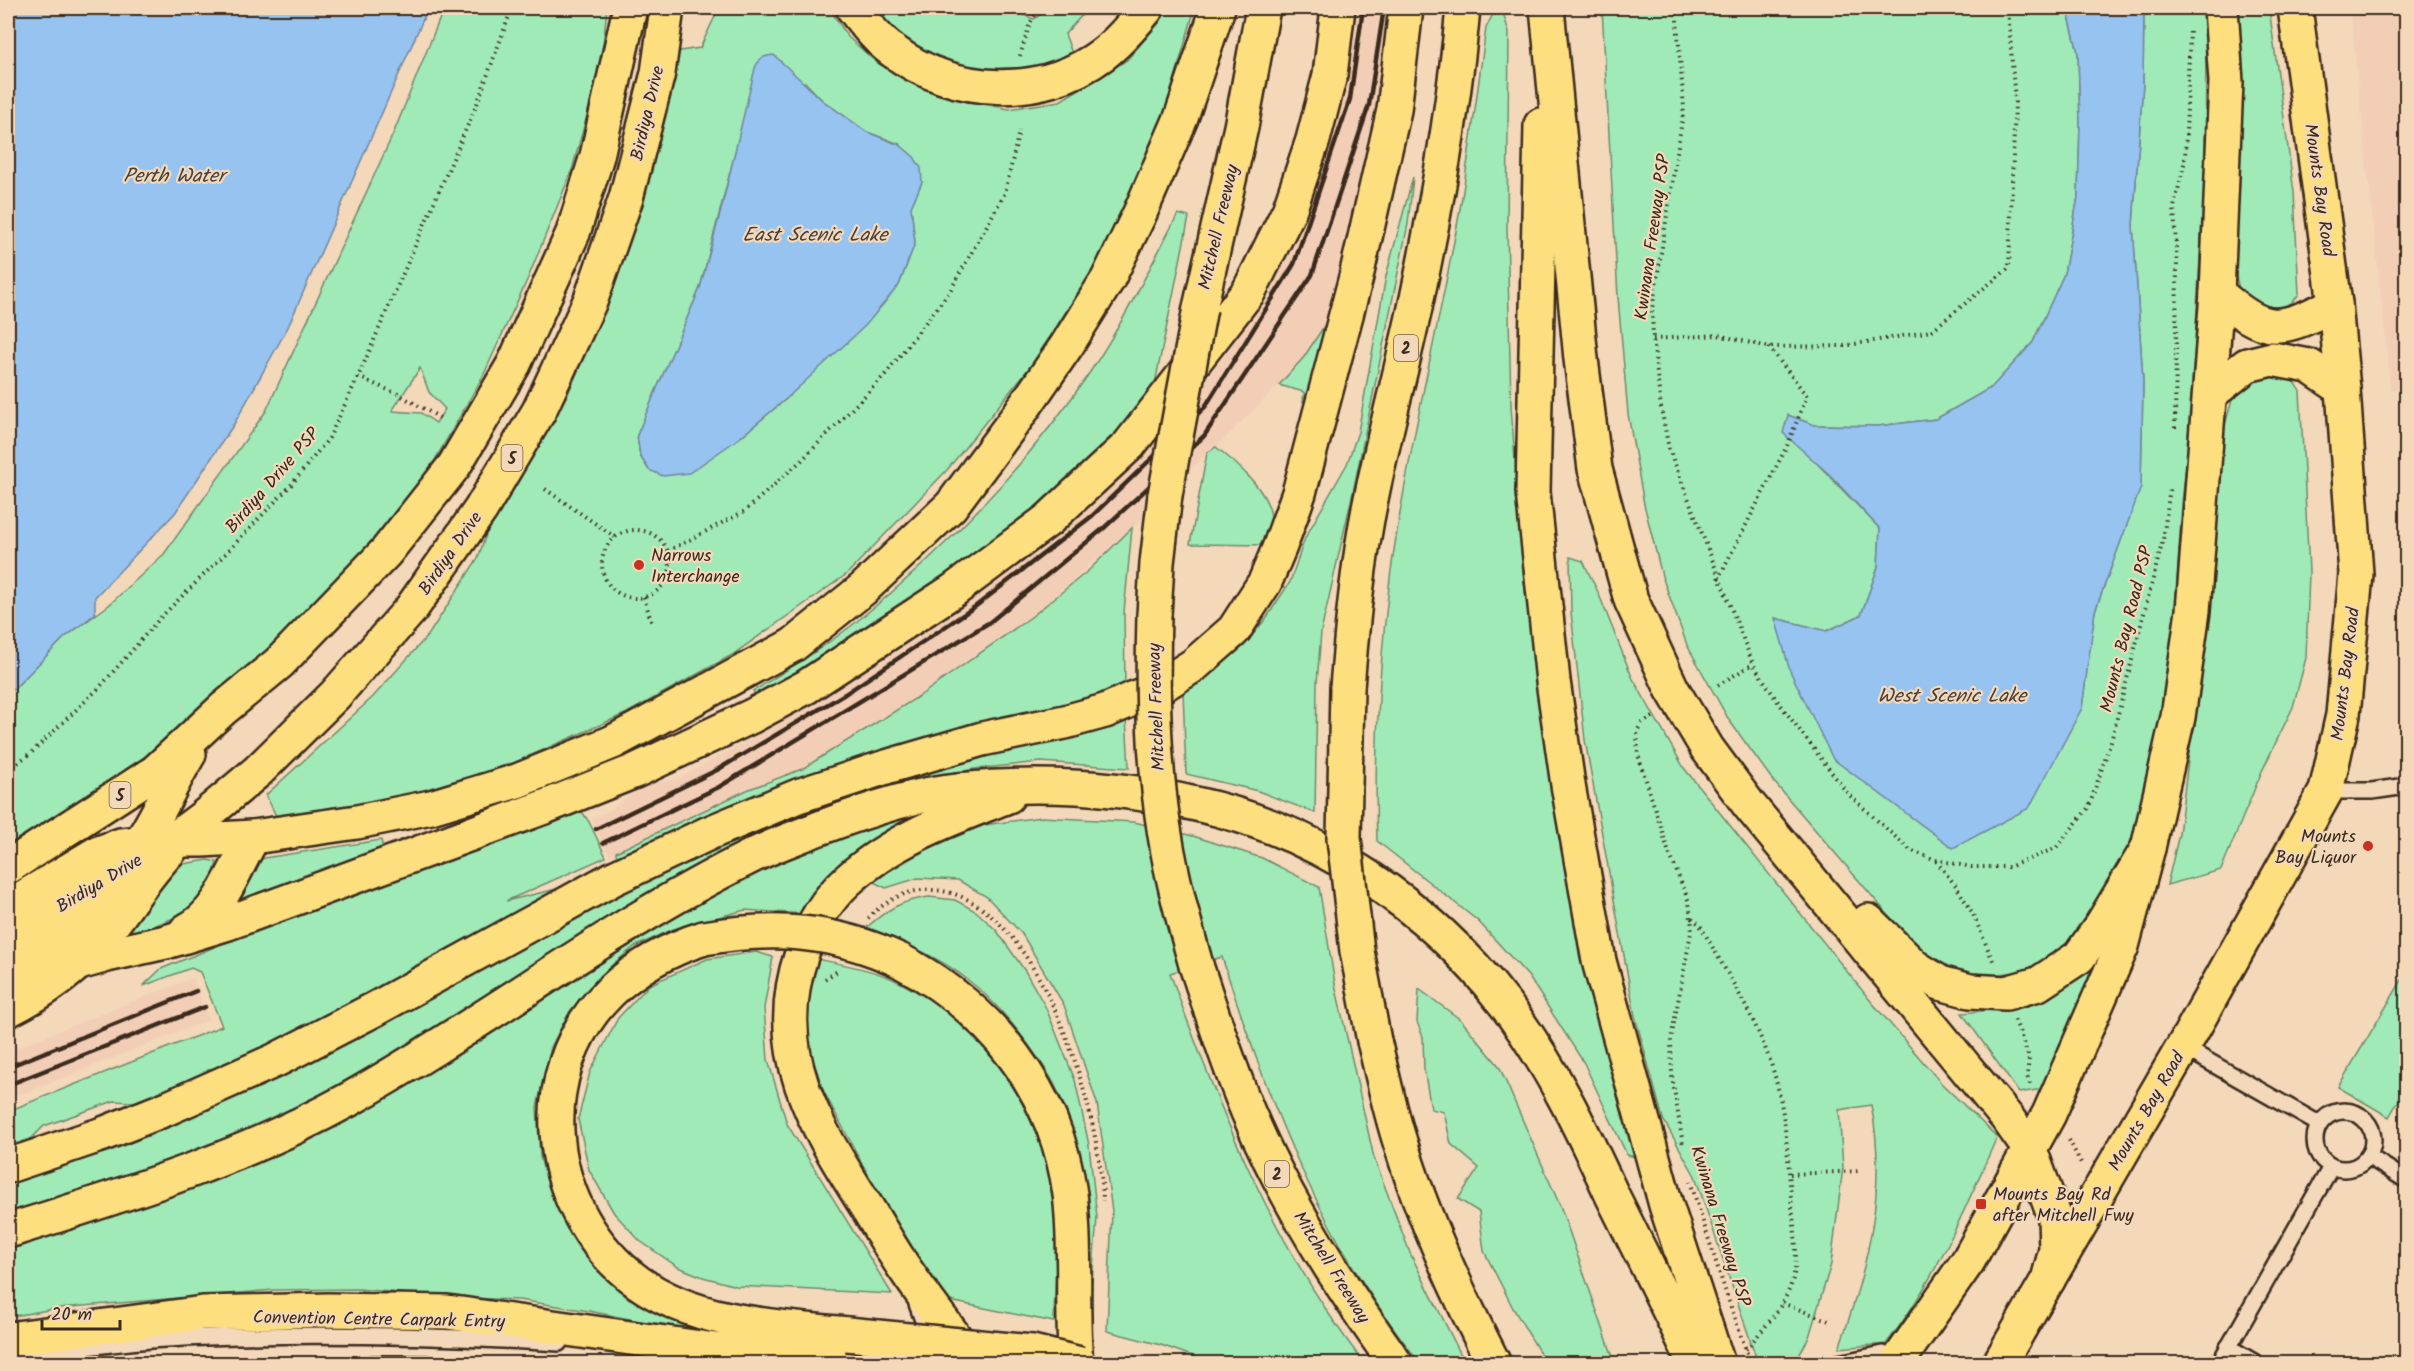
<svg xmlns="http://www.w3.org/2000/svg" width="2414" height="1371" font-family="Kalam,sans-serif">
<rect width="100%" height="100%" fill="#f3d8ba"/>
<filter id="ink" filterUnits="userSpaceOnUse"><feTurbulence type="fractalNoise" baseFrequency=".0167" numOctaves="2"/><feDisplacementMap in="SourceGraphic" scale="12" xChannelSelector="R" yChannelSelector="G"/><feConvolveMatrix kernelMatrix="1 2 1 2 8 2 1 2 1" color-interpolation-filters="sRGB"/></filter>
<g filter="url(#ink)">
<g fill="#f2ceb6">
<polygon points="1355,8 1397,8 1377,138 1330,317 1304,357 1279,385 1216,447 1207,453 1132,528 1031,617 921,695 802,769 747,790 609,856 592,819 614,808 635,791 652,784 680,778 809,707 883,661 966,604 1027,557 1076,515 1137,457 1224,356 1243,323 1348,63"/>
<polygon points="2350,8 2406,8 2406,388 2391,390"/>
<polygon points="193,978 208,1020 28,1092 8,1097 8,1051"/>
</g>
<g fill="#a0eab8" stroke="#6e8a6b" stroke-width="1.5" fill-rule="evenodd">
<path d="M 444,8 L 607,8 L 601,64 L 572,170 L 528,278 L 484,374 L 432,465 L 350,568 L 272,653 L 185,729 L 47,824 L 8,848 L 8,695 L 64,638 L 109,605 L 164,554 L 266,411 L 394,132 ZM 420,368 L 429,392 L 445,409 L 436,423 L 421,413 L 392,411 Z"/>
<path d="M 719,8 L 829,8 L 848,37 L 877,63 L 912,82 L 957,99 L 1009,109 L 1060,101 L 1127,60 L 1160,22 L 1167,8 L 1195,8 L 1159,133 L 1096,265 L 1033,363 L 947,470 L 847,574 L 732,655 L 627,713 L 477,779 L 399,806 L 277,818 L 266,795 L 373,697 L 429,634 L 478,558 L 492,517 L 568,394 L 614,286 L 680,51 L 700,48 ZM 805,82 L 822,100 L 867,132 L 900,144 L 922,182 L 911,207 L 915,243 L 899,285 L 786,399 L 738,439 L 649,470 L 640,456 L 637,435 L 700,288 L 750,95 Z"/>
<polygon points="872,8 1004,8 1034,19 1050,8 1076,8 1084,13 1065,34 1073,56 1036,68 1002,68 977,73 926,52 882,22"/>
<path d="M 1496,8 L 1502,8 L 1509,33 L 1507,226 L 1511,406 L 1524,583 L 1551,773 L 1640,1158 L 1627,1155 L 1584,1063 L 1529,977 L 1478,921 L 1377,841 C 1374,753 1379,665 1390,578 C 1406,460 1435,343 1457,226 C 1469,161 1477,94 1486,28 Z"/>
<polygon points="1602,8 2067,8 2078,52 2080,123 2078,197 2064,274 2033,342 1992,387 1936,419 1878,426 1814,425 1788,415 1811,457 1880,529 1878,567 1861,615 1827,631 1775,618 2082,707 2095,611 2141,486 2143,381 2133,226 2143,82 2144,8 2203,8 2206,41 2205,171 2190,428 2182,503 2172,656 2151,776 2123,866 2089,921 2055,958 2024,971 1985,976 1954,970 1915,946 1774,782 1729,720 1687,645 1662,576 1644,504 1628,414 1618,297"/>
<polygon points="2236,8 2269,8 2294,192 2299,294 2287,308 2267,313 2241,295 2235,274 2238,167"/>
<polygon points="1413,177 1408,224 1353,492 1321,632 1317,683 1315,813 1258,791 1186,774 1183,690 1211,673 1244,646 1267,617 1290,582 1305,538 1347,464 1358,432 1386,276"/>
<path d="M 1178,214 L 1189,217 L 1152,398 L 1085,462 L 1091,472 L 1060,500 L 760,702 L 753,691 C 788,670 823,648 855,623 C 943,552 1026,466 1090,372 C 1124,322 1150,267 1178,214 Z"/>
<polygon points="1330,317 1315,406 1303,402 1304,392 1279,385 1304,357"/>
<polygon points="2268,373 2290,376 2300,391 2309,572 2306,658 2293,707 2262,771 2221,870 2167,885 2179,834 2202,646 2225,425 2232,400 2249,379"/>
<path d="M 1216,447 C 1236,463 1267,489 1271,516 C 1272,525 1270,536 1269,545 L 1190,544 L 1207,453 Z"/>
<polygon points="1132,528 1124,612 1125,686 1068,703 941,735 617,863 616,852 747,790 802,769 921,695 1031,617 1089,570"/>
<path d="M 1570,557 L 1583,561 L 1598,592 L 1632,677 L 1684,768 L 1869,999 L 1942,1084 L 1997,1137 C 1965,1209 1935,1282 1886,1344 L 1839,1348 C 1867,1270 1888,1188 1871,1105 L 1839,1110 L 1843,1167 L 1831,1264 L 1809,1337 L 1795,1363 L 1758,1363 L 1695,1176 L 1663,1119 L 1635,1016 L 1585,740 L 1571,612 Z"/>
<polygon points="1126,718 1129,768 1041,762 974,769 886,787 820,807 763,831 696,866 629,906 390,1061 286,1115 173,1164 8,1219 8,1178 617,885 889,775"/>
<polygon points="950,804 806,914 745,910 674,929 634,947 612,965 570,1011 551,1047 537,1107 540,1157 551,1195 570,1233 594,1266 628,1298 710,1335 589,1311 519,1300 443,1297 359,1289 274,1290 59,1308 8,1317 8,1243 382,1092 706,897 839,830"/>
<polygon points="579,807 589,822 606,857 506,901 565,887 373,997 152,1103 114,1101 44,1126 19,1151 8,1155 8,1111 222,1026 200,972 191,968 143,986 161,969 278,921"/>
<path d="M 1041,817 L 1134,822 L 1193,836 L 1262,858 L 1319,887 L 1335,984 L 1374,1158 L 1410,1253 L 1465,1363 L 1420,1363 C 1322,1241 1269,1105 1222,957 L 1170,973 C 1219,1110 1275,1248 1364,1363 L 1212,1363 L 1161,1345 L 1107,1331 L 1112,1211 L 1097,1103 L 1064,1005 L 1022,934 L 987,897 L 958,880 L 918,878 L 886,888 L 865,878 L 908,855 L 984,825 Z"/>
<polygon points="381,840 384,854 225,914 253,864 264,858"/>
<polygon points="208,860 217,862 215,869 220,871 202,900 184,914 113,942 177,865"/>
<path d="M 929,897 L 955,900 L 977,912 L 997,931 L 1025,971 L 1046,1008 L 1075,1080 L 1089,1145 L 1097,1217 L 1091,1295 C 1089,1220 1088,1140 1048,1073 C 1042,1063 1034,1053 1027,1043 C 1010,1020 991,997 968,980 C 938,956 901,942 867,927 C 888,909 900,901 929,897 Z"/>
<polygon points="2111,945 2075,1025 2042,1089 2019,1093 1962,1013 2011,1008"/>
<polygon points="756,952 773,957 764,1008 768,1060 787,1124 892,1294 736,1286 703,1277 678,1267 640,1241 614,1213 589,1170 578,1119 590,1072 618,1018 649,985 707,959"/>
<path d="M 812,958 C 840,964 873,969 899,982 C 988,1026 1045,1115 1055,1213 C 1059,1247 1054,1287 1054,1322 L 945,1300 L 871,1180 L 824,1092 L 804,1033 Z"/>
<polygon points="2402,980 2406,982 2406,1087 2389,1117 2338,1087"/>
<polygon points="1419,989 1461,1020 1499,1066 1561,1208 1615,1363 1546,1363 1513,1308 1484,1251 1479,1212 1458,1199 1479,1168 1451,1144 1444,1112 1431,1109 1424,1069 1423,1037 1417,1022"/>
</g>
<g fill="#96c3f0" stroke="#72869c" stroke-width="1.5">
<polygon points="8,8 428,8 288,327 234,424 175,513 95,597 95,614 64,638 8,695"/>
<polygon points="2067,8 2144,8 2143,82 2133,225 2143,381 2141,487 2095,611 2082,708 2029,808 1953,848 1833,759 1790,671 1775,618 1827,631 1861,615 1878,567 1880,529 1830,475 1783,433 1788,415 1814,425 1878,426 1936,419 1992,387 2033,342 2064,274 2078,197 2080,123 2078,52"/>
<path d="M 774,55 L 822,100 L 867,132 L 900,145 L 914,157 L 921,168 L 922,182 L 911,207 L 915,243 L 899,285 L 865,326 L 786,399 L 738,439 L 689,473 L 663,476 L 649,470 L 640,456 L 637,435 L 700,288 L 721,210 L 755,68 C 759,58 763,56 774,55 Z"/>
</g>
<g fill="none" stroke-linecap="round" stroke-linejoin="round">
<defs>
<g id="lane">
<polyline points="2326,791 2372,791 2406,786"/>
<polyline points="2183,1047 2319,1124"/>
<circle cx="2344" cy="1140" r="29"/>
<polyline points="2368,1156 2406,1180"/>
<polyline points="917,1304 939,1364"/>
<polyline points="2228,1347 2257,1364"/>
<path d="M 8,1357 C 60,1351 113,1342 166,1339 C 297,1332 428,1335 559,1343"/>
<polyline points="372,1364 426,1364"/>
<polyline points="1833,1364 1883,1354 1896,1363"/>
<polyline points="2219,1364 2331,1167"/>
</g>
<g id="primary">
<path d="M 2217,293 C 2267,335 2277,333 2335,304"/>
<polyline points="2210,394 2247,365 2272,359 2309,366 2343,389"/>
<polyline points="1896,1364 1968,1261 2049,1114 2122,946 2148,848 2178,717 2193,611 2217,293 2226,82 2221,8"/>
<polyline points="1999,1364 2183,1047 2326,791 2343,715 2356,574 2343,389 2335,304 2295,8"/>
</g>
<g id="highway">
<path d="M 853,8 C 864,23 878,40 893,51 C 954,96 1042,100 1103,54 C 1120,41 1134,24 1147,8"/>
<polyline points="1547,8 1581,359 1595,469 1631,600 1672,689 1707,748 1749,805 2008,1119 2030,1150 2055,1218 2056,1250 2048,1280"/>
<polyline points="1541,125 1533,492 1553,681 1568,785 1599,961 1666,1205 1718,1364"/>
<polyline points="1200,308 1241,127 1263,8"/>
<polyline points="1154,615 1157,563 1165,495"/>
<path d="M 1347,688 C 1352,625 1358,561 1371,499 C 1384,435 1401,372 1415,308 C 1436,209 1454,109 1463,8"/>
<path d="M 132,855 C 155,824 169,787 189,754"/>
<polyline points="8,867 155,772 223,709 279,663 386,552 454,466 514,364 573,233 597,156 630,8"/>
<polyline points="8,907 96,854 121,845 173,840 202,840 253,837 357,822 431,807 517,781 613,742 793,645 863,589 951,506 1018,416 1067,345 1108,279 1140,213 1181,118 1218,8"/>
<polyline points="1868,921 1915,967 1940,983 1970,991 2006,993 2038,984 2079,957 2101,926 2148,848"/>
<path d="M 186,931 C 221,913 234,869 253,837"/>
<path d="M 704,938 C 669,949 637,966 610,992 C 526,1075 546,1215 638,1282 C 697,1324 778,1327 847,1334"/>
<polyline points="8,939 173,840 201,819 258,771 335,695 411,609 481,509 539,411 591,299 626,198 658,73 667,8"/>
<path d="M 899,960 C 991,1008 1056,1090 1070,1194 C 1077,1251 1071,1307 1076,1364"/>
<path d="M 1196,965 C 1212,1014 1228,1064 1248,1112 C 1286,1202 1339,1284 1396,1364"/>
<polyline points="14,973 52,947 100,895"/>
<polyline points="8,983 107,955 166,942 228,923 547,806 635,771 752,716 806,687 954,590 1048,520 1129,445 1249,291 1289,211 1313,140 1330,75 1338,8"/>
<path d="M 8,1010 C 42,993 74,971 99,941 C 124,912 143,878 170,850"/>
<path d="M 1374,1041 C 1383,1076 1390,1113 1402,1148 C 1425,1223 1458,1294 1494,1364"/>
<polyline points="8,1166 103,1134 168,1108 276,1060 375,1009 614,878 709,833 798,796 886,767 982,739 1065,722 1105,711 1158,688 1194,665 1234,630 1265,582 1280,546 1299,493 1356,277 1394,110 1406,8"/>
<path d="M 8,1231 C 123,1195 241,1159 348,1100 C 485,1023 609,927 750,857 C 771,846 795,838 817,829 C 859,813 913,794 958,790 C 1037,782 1118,786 1196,804 C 1319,831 1429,905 1505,1004 C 1550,1063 1581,1128 1612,1195 C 1640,1251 1668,1307 1695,1364"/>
<polyline points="8,1339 203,1313 328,1310 447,1312 715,1350 853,1364"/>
<path d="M 975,1364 C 952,1333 928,1303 907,1272 C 892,1251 880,1228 866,1206 C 815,1125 768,1052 802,953 C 811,926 827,899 848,880 C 893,839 952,818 1008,796"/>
</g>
</defs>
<use href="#lane" stroke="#3b2a1e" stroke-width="20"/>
<use href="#primary" stroke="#3b2a1e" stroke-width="38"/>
<use href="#highway" stroke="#3b2a1e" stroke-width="38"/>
<g stroke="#3b2a1e" stroke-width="4" stroke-dasharray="1.5 4.5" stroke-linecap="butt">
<polyline points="1676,8 1684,108 1652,310 1653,339 1661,408 1669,449 1753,664 1776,699 1848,794 1910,850 1936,860 1971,867 2009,867 2056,848 2089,807 2111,741 2163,540 2170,487"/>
<polyline points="1020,56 1030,23 1040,8"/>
<polyline points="1653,339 1718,335 1768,347 1844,346 1931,331 2009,268 2015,103 2008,8"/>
<polyline points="358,377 398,394 442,419"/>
<polyline points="2175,428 2177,265 2174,207 2185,160 2190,29"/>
<polyline points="545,489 615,537"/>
<circle cx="636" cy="564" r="34"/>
<polyline points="668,551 745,511 802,460 884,376 950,291 1005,193 1019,131"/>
<polyline points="1718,579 1787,446 1807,396 1769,347"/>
<polyline points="644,597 652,624"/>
<polyline points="1718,685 1753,664"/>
<polyline points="1653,717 1642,723 1637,731 1638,755 1668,850 1689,902 1692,927 1671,1039 1672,1076 1683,1145"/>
<polyline points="8,770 32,752 100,687 161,617 225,554 291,485 329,438 358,377 477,104 512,8"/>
<polyline points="1936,861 1956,886 1972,912 1994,963"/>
<path d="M 868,918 C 885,901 908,888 933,890 C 1039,895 1101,1114 1103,1201"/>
<path d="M 1692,918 L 1700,925 C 1727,974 1761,1025 1776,1080 C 1786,1118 1788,1159 1791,1197 C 1793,1222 1799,1249 1794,1274 C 1788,1304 1764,1328 1745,1350"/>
<polyline points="825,979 839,970"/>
<polyline points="2015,1020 2029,1058 2027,1076 2030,1084"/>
<polyline points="2069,1140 2082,1165"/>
<polyline points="1790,1174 1860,1171"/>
<polyline points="1782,1303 1832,1322"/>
<polyline points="2047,1364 2049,1361"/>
</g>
<use href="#lane" stroke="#f3d8ba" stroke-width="15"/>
<use href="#primary" stroke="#fedf80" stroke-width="33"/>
<use href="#highway" stroke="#fedf80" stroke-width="33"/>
<g stroke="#3b2a1e" stroke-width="4.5">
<polyline points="596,829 717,770 845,694 976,606 1092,516 1205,407 1294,264 1350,99 1363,8"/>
<polyline points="603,843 719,787 990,622 1104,528 1204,436 1312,275 1369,105 1384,8"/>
<polyline points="8,1067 196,991"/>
<polyline points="8,1085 205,1007"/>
</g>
<defs>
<g id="highway-bridge">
<polyline points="1165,495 1200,308"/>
<path d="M 1154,615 C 1152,689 1153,762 1165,835 C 1172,879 1184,922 1196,965"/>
<polyline points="1347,688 1344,838 1357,951 1374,1041"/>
<path d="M 704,938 C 774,926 834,930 899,960"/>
<polyline points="847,1334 1032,1352 1080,1364"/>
</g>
</defs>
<use href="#highway-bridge" stroke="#3b2a1e" stroke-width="38" stroke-linecap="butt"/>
<polyline stroke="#3b2a1e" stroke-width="4" stroke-dasharray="1.5 4.5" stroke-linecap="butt" points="1690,1181 1725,1290 1751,1364"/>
<use href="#highway-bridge" stroke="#fedf80" stroke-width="33"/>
</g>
</g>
<g fill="#c8321e" stroke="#f3d8ba" stroke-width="2">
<circle cx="639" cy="565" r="6"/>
<circle cx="2368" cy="846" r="6"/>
<rect x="1975" y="1198" width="12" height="12" rx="3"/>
</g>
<g text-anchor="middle" stroke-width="4.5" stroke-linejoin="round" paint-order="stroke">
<g fill="#f3d8ba" stroke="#725e4d" stroke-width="1.5">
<rect x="1394" y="335" width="24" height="26" rx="4.5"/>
<rect x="501.5" y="445" width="21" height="26" rx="4.5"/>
<rect x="109.5" y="782" width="21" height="26" rx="4.5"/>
<rect x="1265" y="1161" width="24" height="26" rx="4.5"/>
</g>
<g font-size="16" font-weight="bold" fill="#3b2a1e">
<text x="1406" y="354">2</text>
<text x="512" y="464">5</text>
<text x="120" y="801">5</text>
<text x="1277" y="1180">2</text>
</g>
<g font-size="18" fill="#3b2a1e" stroke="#f3d8ba">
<text transform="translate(647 113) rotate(-77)" y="6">Birdiya Drive</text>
<text transform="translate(2320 190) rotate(82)" y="6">Mounts Bay Road</text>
<text transform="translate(1218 227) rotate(-77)" y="6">Mitchell Freeway</text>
<text transform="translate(1652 237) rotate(-82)" y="6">Kwinana Freeway PSP</text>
<text transform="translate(272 480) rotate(-49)" y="6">Birdiya Drive PSP</text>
<text transform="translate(450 553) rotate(-55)" y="6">Birdiya Drive</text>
<text transform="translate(2126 629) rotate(-76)" y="6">Mounts Bay Road PSP</text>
<text transform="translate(2345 674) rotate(-83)" y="6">Mounts Bay Road</text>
<text transform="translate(1156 707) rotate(-92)" y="6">Mitchell Freeway</text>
<text transform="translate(99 883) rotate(-31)" y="6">Birdiya Drive</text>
<text transform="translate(2146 1111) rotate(-60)" y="6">Mounts Bay Road</text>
<text transform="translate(1721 1226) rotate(73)" y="6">Kwinana Freeway PSP</text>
<text transform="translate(1332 1267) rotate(58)" y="6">Mitchell Freeway</text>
<text transform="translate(379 1319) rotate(1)" y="6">Convention Centre Carpark Entry</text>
</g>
<g font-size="18" fill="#3b2a1e" stroke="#f3d8ba" text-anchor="start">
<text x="651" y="561">Narrows<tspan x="651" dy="21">Interchange</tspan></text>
<text x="2356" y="842" text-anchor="end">Mounts<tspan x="2356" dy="21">Bay Liquor</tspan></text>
<text x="1993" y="1200">Mounts Bay Rd<tspan x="1993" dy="21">after Mitchell Fwy</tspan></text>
</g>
<g font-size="20" font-style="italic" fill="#49413e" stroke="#f3d8ba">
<text x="174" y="182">Perth Water</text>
<text x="815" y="241">East Scenic Lake</text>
<text x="1952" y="702">West Scenic Lake</text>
</g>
</g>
<rect width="2414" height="1371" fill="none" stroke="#f3d8ba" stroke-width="30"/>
<rect x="15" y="15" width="2384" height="1341" fill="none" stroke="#3b2a1e" stroke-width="2" filter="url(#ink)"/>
<path d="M42 1320v9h78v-9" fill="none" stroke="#3b2a1e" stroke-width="3"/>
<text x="51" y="1320" font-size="18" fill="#3b2a1e" stroke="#f3d8ba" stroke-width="4.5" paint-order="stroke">20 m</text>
</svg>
